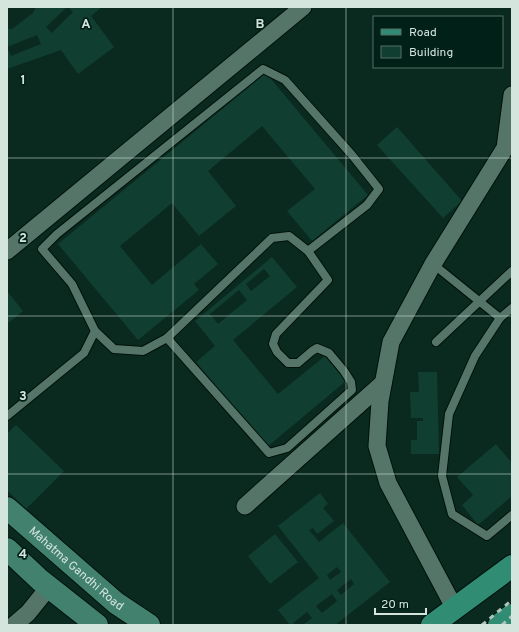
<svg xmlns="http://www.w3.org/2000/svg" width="519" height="632" font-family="Overpass,sans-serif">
<rect width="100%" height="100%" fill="#0a2a20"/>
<g fill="#103e30" fill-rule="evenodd">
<path d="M 36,7 L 67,7 L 46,27 L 52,33 L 73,12 L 68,7 L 102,7 L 91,16 L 114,47 L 78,74 L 61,50 L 7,69 L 7,29 L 12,29 L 33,13 ZM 37,35 L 41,44 L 11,56 L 7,47 Z"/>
<polygon points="266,73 368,195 312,241 287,211 315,189 262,126 208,171 236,206 199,236 172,203 120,246 152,285 201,244 218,264 194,284 199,290 138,340 58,244"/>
<polygon points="397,127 462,201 443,218 377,145"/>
<path d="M 272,257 L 297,287 L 233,340 L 278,394 L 325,356 L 346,381 L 267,447 L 196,362 L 215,346 L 195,321 ZM 264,269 L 270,276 L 251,291 L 246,284 ZM 239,290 L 247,300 L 218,324 L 210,314 Z"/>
<polygon points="7,291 23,311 7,324 7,308 8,307 7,306"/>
<polygon points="418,372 437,372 439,454 411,454 411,440 417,440 417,421 423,421 423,418 411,418 410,392 419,392"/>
<polygon points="16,425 64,471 26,509 7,490 7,434"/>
<polygon points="496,444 512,463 512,496 478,525 462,505 473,495 457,477"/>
<path d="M 320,493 L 328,504 L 323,508 L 334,521 L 317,534 L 313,528 L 309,530 L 319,542 L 343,523 L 390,582 L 335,625 L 303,625 L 312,618 L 307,612 L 293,623 L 295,625 L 290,625 L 278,610 L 319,578 L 278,526 ZM 337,567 L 341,572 L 330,580 L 327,575 ZM 351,579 L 354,584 L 341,595 L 337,590 ZM 332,594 L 337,601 L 322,613 L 316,606 Z"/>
<polygon points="275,534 298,562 270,584 248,556"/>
</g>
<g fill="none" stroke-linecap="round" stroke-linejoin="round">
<defs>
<g id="lane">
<polygon points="263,69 285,80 352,155 379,189 367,205 308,251 289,236 272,238 167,338 143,351 114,349 95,331 72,284 42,249 57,234"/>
<polyline points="433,264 500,318"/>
<polyline points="512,308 500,318 475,356 449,414 442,476 452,514 487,536 512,515"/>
<polyline points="167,338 269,453 287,448 352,390 351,382 344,371 329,353 317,348 312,351 298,363 288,363 277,352 273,344 276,334 328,280 308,251"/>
<polyline points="436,342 512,271"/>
<polyline points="7,416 84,353 95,331"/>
</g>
<g id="street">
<polyline points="7,251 303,7"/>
<polyline points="245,506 383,383"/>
<polyline points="455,609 388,483 377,446 380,401 391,342 433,264 505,148 512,95"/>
<polyline points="14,625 28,613 49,587"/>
</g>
<g id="secondary">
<path id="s1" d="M 7,508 L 116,603 L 149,625"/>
<polyline points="7,549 40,580 97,625"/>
</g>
<g id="primary">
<polyline points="432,625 512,566"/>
<polyline points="499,625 512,615"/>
</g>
</defs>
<use href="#lane" stroke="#00110b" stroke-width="10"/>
<use href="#street" stroke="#00110b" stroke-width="19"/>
<use href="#secondary" stroke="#00110b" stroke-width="24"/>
<use href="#primary" stroke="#00110b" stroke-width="24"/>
<use href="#lane" stroke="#557569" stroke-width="8"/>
<use href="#street" stroke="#557569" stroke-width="17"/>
<use href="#secondary" stroke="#42816e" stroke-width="22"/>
<use href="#primary" stroke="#308c73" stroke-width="22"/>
<g stroke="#b0c3bc" stroke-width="3" stroke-dasharray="5 5" stroke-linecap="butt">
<polyline points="482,625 512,600"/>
<polyline points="502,625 512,616"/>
</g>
</g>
<path fill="none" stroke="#d4e5de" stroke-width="1" stroke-opacity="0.55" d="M 173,7 L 173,625M 346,7 L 346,625M 7,158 L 512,158M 7,316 L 512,316M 7,474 L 512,474"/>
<g text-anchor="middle" stroke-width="3.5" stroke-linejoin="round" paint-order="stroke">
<g font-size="12" fill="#d4e5de" stroke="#012017">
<text dy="4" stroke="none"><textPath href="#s1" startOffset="92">Mahatma Gandhi Road</textPath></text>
</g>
</g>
<g font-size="13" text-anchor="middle" font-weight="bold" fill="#d4e5de" stroke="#012017" stroke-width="3.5" stroke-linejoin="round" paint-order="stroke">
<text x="86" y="28">A</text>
<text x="260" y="28">B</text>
<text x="23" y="84">1</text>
<text x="23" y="242">2</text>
<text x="23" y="400">3</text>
<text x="23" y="558">4</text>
</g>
<rect width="519" height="632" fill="none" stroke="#d4e5de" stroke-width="16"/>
<rect x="373" y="16" width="130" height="52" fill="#012017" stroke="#556f67"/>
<rect x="381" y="29" width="20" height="6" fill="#308c73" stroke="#556f67"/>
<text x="409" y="36" font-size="12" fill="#d4e5de">Road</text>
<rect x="381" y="46" width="20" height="12" fill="#103e30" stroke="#556f67"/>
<text x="409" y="56" font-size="12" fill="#d4e5de">Building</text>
<path d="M375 608v6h51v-6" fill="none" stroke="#d4e5de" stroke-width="2"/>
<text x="381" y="608" font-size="12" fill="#d4e5de" stroke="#012017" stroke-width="3" paint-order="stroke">20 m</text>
</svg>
